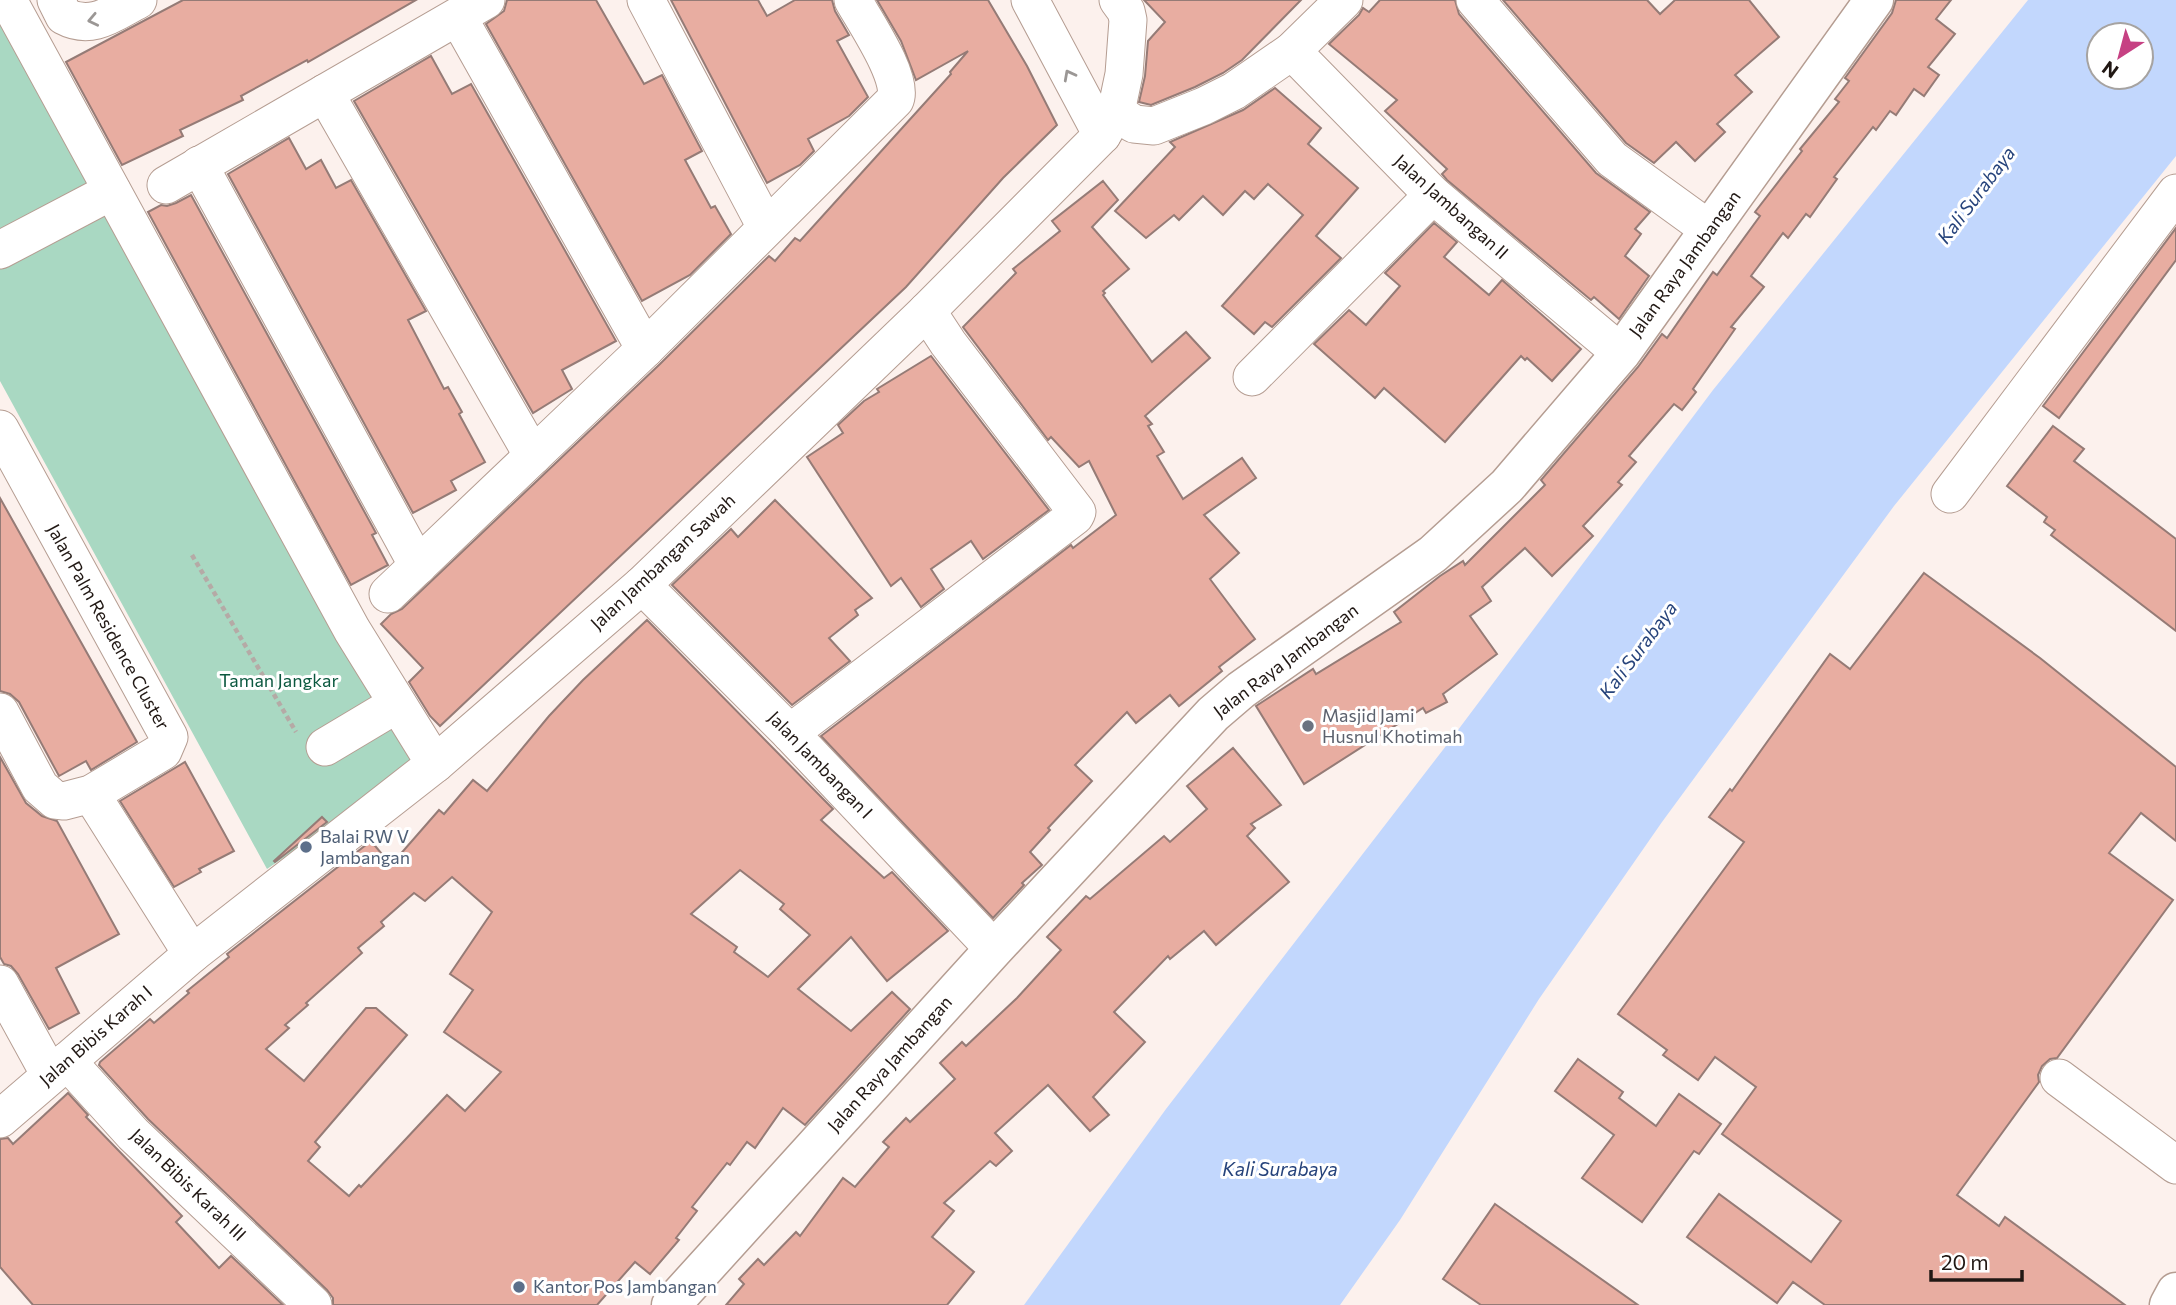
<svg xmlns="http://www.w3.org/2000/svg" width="2176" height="1305" font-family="Commissioner,sans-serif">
<rect width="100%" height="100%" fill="#fcf1ed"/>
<polygon fill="#a9d8c2" points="0,0 407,705 444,748 267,869 0,381"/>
<path fill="#c2d7fd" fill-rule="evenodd" d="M 2028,0 L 2176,0 L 2176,156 L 1894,506 L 1662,822 L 1539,999 L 1400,1220 L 1340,1305 L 1024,1305 L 1166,1109 L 1449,742 L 1713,390 ZM 2099,35 L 2141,35 L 2141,77 L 2099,77 Z"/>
<g fill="#e8ada1" stroke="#957b76" stroke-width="2" fill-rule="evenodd">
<polygon points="183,0 416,0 308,62 307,60 241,96 243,100 180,130 183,136 122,165 66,62"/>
<polygon points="507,0 596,0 644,84 662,75 702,151 685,160 711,208 715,206 731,234 690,275 642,301 486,24 504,11"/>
<polygon points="671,0 758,0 767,16 795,0 832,0 835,11 849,35 837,41 868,97 849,116 808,139 814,151 800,165 767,183"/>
<polygon points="877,0 988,0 1027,66 1057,125 1003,178 906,287 440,726 430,716 409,682 423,668 381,624 391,614 402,609 660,364 769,256 775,261 795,238 800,241 951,74 950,72 968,51 916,80 901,41"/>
<polygon points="1144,0 1301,0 1242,60 1223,73 1195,87 1151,105 1139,102 1145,76 1148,41 1165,22"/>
<polygon points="1380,0 1455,0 1459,14 1596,173 1650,212 1635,229 1641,234 1625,256 1649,276 1619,319 1594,297 1591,300 1447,180 1442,174 1447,169 1385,111 1397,100 1329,44 1359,15 1363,8 1369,12"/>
<polygon points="1503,0 1647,0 1660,14 1675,0 1749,0 1779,37 1735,75 1752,92 1717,124 1725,132 1695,161 1676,142 1654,163 1626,143"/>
<polygon points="1896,0 1951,0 1936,19 1955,34 1928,67 1939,75 1924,96 1914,89 1896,115 1890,111 1876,130 1873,127 1834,177 1837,179 1810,217 1806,214 1788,238 1783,233 1751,276 1764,287 1731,327 1735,329 1693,389 1696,392 1682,410 1674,404 1629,456 1636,462 1618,482 1622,485 1583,526 1593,536 1552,576 1525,548 1482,587 1491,601 1470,616 1497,654 1443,694 1447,702 1426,713 1423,708 1304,784 1256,706 1313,669 1316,674 1401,622 1394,612 1440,576 1463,561 1465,565 1545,485 1541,480 1638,367 1662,334 1667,338 1713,272 1717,275 1760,216 1755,212 1802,151 1800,149 1839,102 1835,99 1849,81 1845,78 1892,13"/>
<polygon points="431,56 452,94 471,84 616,341 562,370 572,389 533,413 354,101"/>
<polygon points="1275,88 1321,128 1308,144 1358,188 1316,236 1341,258 1272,327 1265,322 1254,334 1222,306 1303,215 1268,184 1254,199 1245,191 1223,215 1203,196 1179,220 1174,215 1146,238 1115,211 1175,147 1170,142 1243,110"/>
<polygon points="289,138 306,169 321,160 336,188 351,180 426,311 408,320 444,389 448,387 462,412 459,414 485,462 451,481 456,490 413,513 228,174"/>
<polygon points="1103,181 1118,200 1092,227 1129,269 1103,291 1105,293 1103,295 1152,362 1186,332 1210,358 1145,416 1152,424 1148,426 1164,452 1157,456 1183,499 1242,458 1256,478 1204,515 1239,553 1210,579 1255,639 1219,667 1222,671 1179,706 1170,695 1136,723 1127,712 1075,765 1092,781 1048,828 1050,830 1030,852 1042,865 1022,883 1024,885 993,918 821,736 1071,545 1073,548 1116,515 1089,461 1079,467 1051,437 1048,440 963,327 1016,273 1013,269 1060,231 1052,221"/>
<polygon points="191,195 376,533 372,535 388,565 351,585 148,212 161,205 167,206 176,203"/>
<polygon points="1434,223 1457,242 1444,257 1489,295 1502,280 1581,349 1552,381 1527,358 1525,360 1521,356 1445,442 1384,388 1375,398 1314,344 1349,310 1366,325 1400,286 1385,273"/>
<polygon points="2176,228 2176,260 2059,418 2043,406"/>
<polygon points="931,356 1049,510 983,559 971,541 931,569 944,589 921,607 901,578 891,586 807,457 843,433 838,425 864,401 879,392 877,389"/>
<polygon points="2053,426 2084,449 2074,461 2176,539 2176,631 2051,535 2055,530 2044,522 2047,517 2007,486"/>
<polygon points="0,498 137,742 91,770 86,761 59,776 19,702 10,694 0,691"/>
<polygon points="775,500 872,598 855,610 858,615 829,638 850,661 792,705 672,585 731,529 738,537"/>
<polygon points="1924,573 2040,658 2176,767 2176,841 2141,813 2109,853 2173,900 2057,1058 2050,1059 2042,1066 2038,1075 2039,1082 1957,1195 1999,1226 2005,1217 2125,1305 1825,1305 1793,1282 1777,1303 1687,1237 1719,1194 1811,1262 1841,1221 1722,1134 1756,1087 1715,1057 1698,1080 1663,1055 1667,1050 1618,1014 1744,842 1709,817 1730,789 1732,791 1830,654 1850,669"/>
<path d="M 647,620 L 833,809 L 821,820 L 884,878 L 892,872 L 948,931 L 887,981 L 851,937 L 798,989 L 851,1031 L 892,992 L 910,1009 L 805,1125 L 783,1108 L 755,1148 L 747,1142 L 730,1165 L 727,1163 L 692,1207 L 697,1211 L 676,1238 L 679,1240 L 650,1274 L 635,1262 L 597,1305 L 333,1305 L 333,1298 L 327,1290 L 148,1119 L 99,1065 L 100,1062 L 150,1019 L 154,1023 L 189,993 L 187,991 L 229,957 L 227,954 L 371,841 L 391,865 L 439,810 L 444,814 L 473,780 L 487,791 L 549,716 L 583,680 ZM 740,870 L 784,904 L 780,909 L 810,935 L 768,977 L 734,952 L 737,947 L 691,914 ZM 452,877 L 492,912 L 450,974 L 473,990 L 444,1032 L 501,1072 L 465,1111 L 447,1095 L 361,1187 L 359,1185 L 349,1196 L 308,1161 L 320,1147 L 315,1142 L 407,1035 L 376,1008 L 366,1008 L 304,1081 L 266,1049 L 289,1028 L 285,1025 L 308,1005 L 306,1003 L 362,953 L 358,948 L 384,926 L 381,922 L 414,893 L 425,901 Z"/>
<polygon points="1233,748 1281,805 1251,824 1255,828 1247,836 1289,882 1216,945 1204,931 1170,959 1168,956 1114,1012 1145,1042 1093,1097 1109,1115 1090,1131 1048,1085 995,1133 1012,1151 996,1166 990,1161 944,1203 954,1211 932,1237 974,1272 947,1305 726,1305 744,1284 739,1279 758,1259 764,1265 796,1232 800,1236 843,1178 855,1187 889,1147 883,1142 906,1118 910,1122 955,1079 940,1063 962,1042 966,1046 1017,998 1061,950 1047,937 1086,896 1090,899 1164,836 1170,842 1207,809 1187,786"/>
<polygon points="0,757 26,803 42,816 57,821 119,934 56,968 79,1013 49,1029 18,974 11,966 4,964 0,957"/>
<polygon points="185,762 234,851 199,869 201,872 174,887 120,801"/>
<polygon points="322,817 327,822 275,862 274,861"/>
<polygon points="1578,1059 1623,1092 1619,1098 1656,1126 1679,1094 1721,1124 1699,1154 1694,1151 1642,1222 1582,1178 1614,1135 1555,1091"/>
<polygon points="68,1093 88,1115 86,1117 182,1216 176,1222 219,1268 231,1256 283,1305 33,1305 0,1267 0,1139 8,1138 13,1144"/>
<polygon points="1495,1204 1638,1305 1481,1305 1443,1279"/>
</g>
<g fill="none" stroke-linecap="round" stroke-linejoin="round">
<defs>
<g id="minor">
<polyline points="8,0 352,630 435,764"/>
<path d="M 56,0 L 64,16 C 92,31 113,13 138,0"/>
<polyline points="646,0 766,227"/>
<polyline points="1030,0 1102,135"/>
<polyline points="1475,0 1612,159 1710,230"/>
<polyline points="458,17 645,349"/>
<polyline points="1292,51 1433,195 1621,353"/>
<polyline points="325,93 533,456"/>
<polyline points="1116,112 1134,124 1154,126 1204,106 1234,91 1292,51 1344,0"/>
<polyline points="199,165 418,566"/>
<polyline points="166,185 486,0"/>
<polyline points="0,250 112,191"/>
<polyline points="1252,377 1433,195"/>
<polyline points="0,429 169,737 163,751 91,794 64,801 55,800 40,787 0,712"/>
<polyline points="1950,494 2176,193"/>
<polyline points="642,585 790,733 994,949"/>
<path d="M 388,594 L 645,349 L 895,100 C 905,80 864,20 853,0"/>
<polyline points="790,733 1075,516 1077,512 948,343 927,311"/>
<polyline points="325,747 397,704"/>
<polyline points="91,794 192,954"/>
<polyline points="0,984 50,1075"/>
<polyline points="67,1061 133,1134 313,1305"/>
<polyline points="2059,1078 2176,1165"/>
<polyline points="0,1119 192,954 435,764 642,585 927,311 1102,135 1116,112 1124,74 1128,20 1126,11 1118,0"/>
</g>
<g id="major">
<polyline points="671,1305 994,949 1213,714 1241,690 1433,554 1507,486 1621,353 1874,0"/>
<polyline points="2169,1305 2176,1292"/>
</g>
</defs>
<use href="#minor" stroke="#b59d92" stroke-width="39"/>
<use href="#major" stroke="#b59d92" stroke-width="41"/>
<polyline stroke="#b5aaa6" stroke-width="4.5" stroke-dasharray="5 3.5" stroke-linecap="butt" points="192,555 296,732"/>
<use href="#minor" stroke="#fff" stroke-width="37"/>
<use href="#major" stroke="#fff" stroke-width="38"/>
</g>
<defs><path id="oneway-chevron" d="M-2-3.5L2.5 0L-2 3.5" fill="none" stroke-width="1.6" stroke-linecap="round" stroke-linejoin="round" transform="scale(1.75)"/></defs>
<g stroke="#9b9795">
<use href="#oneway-chevron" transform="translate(93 20) rotate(168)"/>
<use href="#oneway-chevron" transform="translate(1069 75) rotate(-118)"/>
</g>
<circle fill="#6b7280" stroke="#fff" stroke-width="2.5" cx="1308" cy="726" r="7"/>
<g fill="#5c6f8a" stroke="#fff" stroke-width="2.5">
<circle cx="306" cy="847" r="7"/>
<circle cx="519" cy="1287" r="7"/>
</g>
<g text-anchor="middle" stroke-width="6" stroke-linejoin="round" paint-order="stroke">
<g font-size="18" fill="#211814" stroke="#fff">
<text transform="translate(1451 207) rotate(42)" y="6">Jalan Jambangan II</text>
<text transform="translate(1685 264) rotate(-54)" y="6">Jalan Raya Jambangan</text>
<text transform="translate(663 562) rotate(-43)" y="6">Jalan Jambangan Sawah</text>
<text transform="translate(108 627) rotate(61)" y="6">Jalan Palm Residence Cluster</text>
<text transform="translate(1286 661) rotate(-37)" y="6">Jalan Raya Jambangan</text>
<text transform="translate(820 765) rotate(46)" y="6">Jalan Jambangan I</text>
<text transform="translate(96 1036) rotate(-41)" y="6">Jalan Bibis Karah I</text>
<text transform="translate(890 1064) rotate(-48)" y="6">Jalan Raya Jambangan</text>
<text transform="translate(188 1185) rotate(44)" y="6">Jalan Bibis Karah III</text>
</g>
<g font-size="18" fill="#0b583f" stroke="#fff">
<text x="279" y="687">Taman Jangkar</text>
</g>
<g font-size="18" fill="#5b616d" stroke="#fff" text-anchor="start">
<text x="1322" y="722">Masjid Jami<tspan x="1322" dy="21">Husnul Khotimah</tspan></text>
</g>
<g font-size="18" fill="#4e5e75" stroke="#fff" text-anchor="start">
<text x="320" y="843">Balai RW V<tspan x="320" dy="21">Jambangan</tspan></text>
<text x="533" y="1293">Kantor Pos Jambangan</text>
</g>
<g font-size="19" font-style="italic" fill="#26437b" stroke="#fff">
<text transform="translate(1976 195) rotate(-53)" y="7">Kali Surabaya</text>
<text transform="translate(1638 650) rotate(-53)" y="7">Kali Surabaya</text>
<text x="1280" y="1176">Kali Surabaya</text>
</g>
</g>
<g transform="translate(2120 56) rotate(216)"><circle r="33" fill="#ffffff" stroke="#a6a3a1" stroke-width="2"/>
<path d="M0-5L12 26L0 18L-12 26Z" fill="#c64183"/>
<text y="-10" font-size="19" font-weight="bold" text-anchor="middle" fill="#211814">N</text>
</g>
<path d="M1931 1270v10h91v-10" fill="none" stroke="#211814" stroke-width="3.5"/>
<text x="1941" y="1270" font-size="21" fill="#211814" stroke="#ffffff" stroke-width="5" paint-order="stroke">20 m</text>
</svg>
